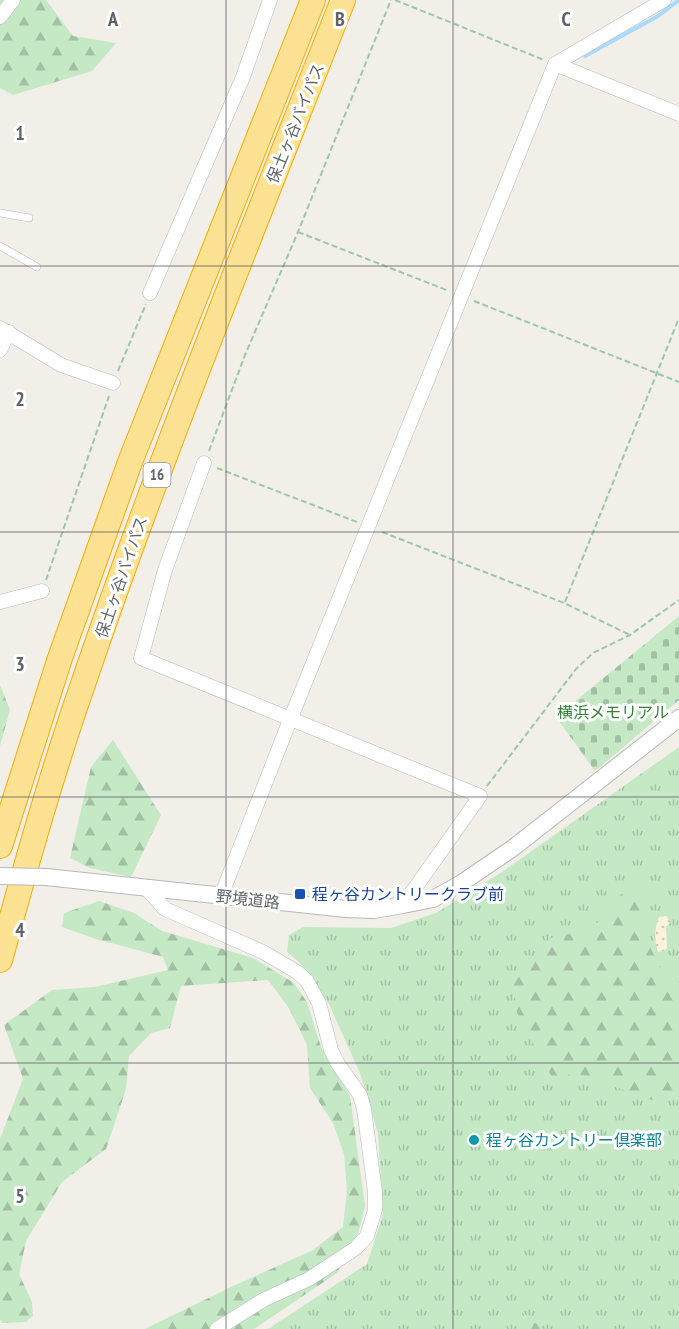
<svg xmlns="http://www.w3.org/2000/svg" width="679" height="1329" font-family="'PT Sans Narrow','Noto Sans JP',sans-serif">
<defs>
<pattern id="grass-tufts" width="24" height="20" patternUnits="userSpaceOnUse" patternTransform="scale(1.5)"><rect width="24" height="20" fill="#c5e8c5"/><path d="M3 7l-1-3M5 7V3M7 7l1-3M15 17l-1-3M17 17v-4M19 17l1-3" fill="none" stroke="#a3c0a4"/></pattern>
<pattern id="forest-firs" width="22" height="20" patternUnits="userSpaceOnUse" patternTransform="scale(1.5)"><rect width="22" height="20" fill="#c5e8c5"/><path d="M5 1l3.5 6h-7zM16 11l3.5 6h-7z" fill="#a3c0a4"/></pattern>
<pattern id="sand-dots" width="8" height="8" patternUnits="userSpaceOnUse" patternTransform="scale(1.5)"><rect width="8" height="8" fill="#fbf3d9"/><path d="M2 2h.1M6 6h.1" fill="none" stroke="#cec8b4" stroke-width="1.8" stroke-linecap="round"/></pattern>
<pattern id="cemetery-stones" width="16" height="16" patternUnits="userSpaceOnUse" patternTransform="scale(1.5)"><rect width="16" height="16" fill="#c5e8c5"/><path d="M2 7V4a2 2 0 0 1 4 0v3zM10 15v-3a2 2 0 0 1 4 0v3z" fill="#a3c0a4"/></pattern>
</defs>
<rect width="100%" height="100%" fill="#f1efe8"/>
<polygon fill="url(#grass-tufts)" points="679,747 679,1329 268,1329 367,1264 383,1214 378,1133 360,1073 329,1004 299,962 287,952 289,935 303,927 391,928 436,913 502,872"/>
<g fill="url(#forest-firs)">
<polygon points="0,0 46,0 73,36 116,43 92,71 13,95 0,88"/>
<polygon points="0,685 10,710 0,746"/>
<polygon points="113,740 161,815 131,877 90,868 70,858 91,767"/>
<polygon points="646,881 644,935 662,971 679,982 679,1099 658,1102 576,1073 553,1079 517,1013 513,981 551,938 592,929 620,895"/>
<polygon points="99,901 134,913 162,931 253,958 294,983 307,1002 321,1047 350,1096 365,1206 358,1234 337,1273 254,1329 145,1329 233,1286 313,1250 343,1227 347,1190 344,1154 333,1123 310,1088 307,1045 289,1008 268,980 181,986 170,1028 151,1033 129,1056 126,1089 106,1149 62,1182 26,1241 19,1274 32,1302 33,1316 26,1322 3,1323 0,1320 0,1139 23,1079 4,1025 52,990 95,987 168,970 163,957 96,939 62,927 64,913"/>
<polygon points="522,1312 543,1329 524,1329"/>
</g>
<path fill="url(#sand-dots)" d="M 667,916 L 670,923 L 666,927 L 667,948 L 664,951 L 658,952 C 654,939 654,930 659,917 Z"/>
<polygon fill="url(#cemetery-stones)" points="679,616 679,700 595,771 556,717"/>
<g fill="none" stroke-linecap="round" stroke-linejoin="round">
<polyline stroke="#aadaff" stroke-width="4" points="585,56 658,16 679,0"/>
<defs>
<g id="service">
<polyline points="0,213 29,218"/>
<polyline points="0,246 37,267"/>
</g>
<g id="minor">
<polyline points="0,17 13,0"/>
<polyline points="555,64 679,114"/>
<polyline points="150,293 243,77 270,0"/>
<polyline points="0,328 61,365 113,383"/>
<polyline points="0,350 9,332"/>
<polyline points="204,463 165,570 141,658 480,796 403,905"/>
<polyline points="0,602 42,591"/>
<polyline points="146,888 165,909 263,952 297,972 307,981 319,1003 331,1050 338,1064 360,1095 364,1109 375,1192 375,1210 367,1236 356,1248 309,1279 263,1300 217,1329"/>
<polyline points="221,896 290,720 555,64 664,0"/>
</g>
<polyline id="tertiary" points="46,877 346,909 374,910 403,905 433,899 460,884 513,848 679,718"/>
<g id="motorway">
<polyline points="0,846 60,658 130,462 313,0"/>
<path d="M 0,960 C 25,869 50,779 81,690 C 160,457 253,229 343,0"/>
</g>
</defs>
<use href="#service" stroke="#b5b8bc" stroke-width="8"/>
<use href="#minor" stroke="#b5b8bc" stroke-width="15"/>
<use href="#tertiary" stroke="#b5b8bc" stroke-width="18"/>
<use href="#motorway" stroke="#f9ab00" stroke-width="26"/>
<g stroke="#9cc7a9" stroke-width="2" stroke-dasharray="6 3" stroke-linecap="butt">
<polyline points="395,0 544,60"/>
<polyline points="298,232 449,291"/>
<polyline points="474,301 679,382"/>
<polyline points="118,371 146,304"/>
<polyline points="209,451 245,355 298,232 391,0"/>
<polyline points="217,468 357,522"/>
<polyline points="382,532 564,603 630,635"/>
<polyline points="46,580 109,396"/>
<polyline points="565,602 679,318"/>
<polyline points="487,786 576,669 593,653 630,635 679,600"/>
</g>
<use href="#service" stroke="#fff" stroke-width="7"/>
<use href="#minor" stroke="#fff" stroke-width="14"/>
<use href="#tertiary" stroke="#fff" stroke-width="16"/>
<use href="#motorway" stroke="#fde293" stroke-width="24"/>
<defs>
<polyline id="tertiary-bridge" points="0,876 46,877"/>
</defs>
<use href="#tertiary-bridge" stroke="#b5b8bc" stroke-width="18" stroke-linecap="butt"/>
<use href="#tertiary-bridge" stroke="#fff" stroke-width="16"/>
</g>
<path fill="none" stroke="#5f6368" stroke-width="1.5" stroke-opacity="0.55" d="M 226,0 L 226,1329M 453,0 L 453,1329M 0,266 L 679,266M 0,532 L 679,532M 0,797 L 679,797M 0,1063 L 679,1063"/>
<rect fill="#1a4fb4" stroke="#fff" stroke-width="2" x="294" y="888" width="12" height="12" rx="3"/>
<circle fill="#0f9aa8" stroke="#fff" stroke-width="2" cx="474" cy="1140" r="6"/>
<g text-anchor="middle" stroke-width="6" stroke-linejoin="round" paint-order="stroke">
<rect fill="#fff" stroke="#8f9295" stroke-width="1.5" x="143.5" y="463" width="27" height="24" rx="4.5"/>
<g font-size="15" font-weight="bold" fill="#5f6368">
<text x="157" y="480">16</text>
</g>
<g font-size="16" fill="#5f6368" stroke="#fff">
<text transform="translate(295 123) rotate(-68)" y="6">保土ヶ谷バイパス</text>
<text transform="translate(121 577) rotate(-71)" y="6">保土ヶ谷バイパス</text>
<text transform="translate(248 899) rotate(6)" y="6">野境道路</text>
</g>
<g font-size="16" fill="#348238" stroke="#fff">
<text x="613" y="718">横浜メモリアル</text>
</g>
<g font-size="16" fill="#164399" stroke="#fff" text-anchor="start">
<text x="312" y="900">程ヶ谷カントリークラブ前</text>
</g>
<g font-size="16" fill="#0d838f" stroke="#fff" text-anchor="start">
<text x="486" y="1146">程ヶ谷カントリー倶楽部</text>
</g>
</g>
<g font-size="20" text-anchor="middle" font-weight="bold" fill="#5f6368" stroke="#fff" stroke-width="6" stroke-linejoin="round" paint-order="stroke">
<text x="113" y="26">A</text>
<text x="340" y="26">B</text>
<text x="566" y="26">C</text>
<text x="20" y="140">1</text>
<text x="20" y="406">2</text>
<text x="20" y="671">3</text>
<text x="20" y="937">4</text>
<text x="20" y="1203">5</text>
</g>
</svg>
